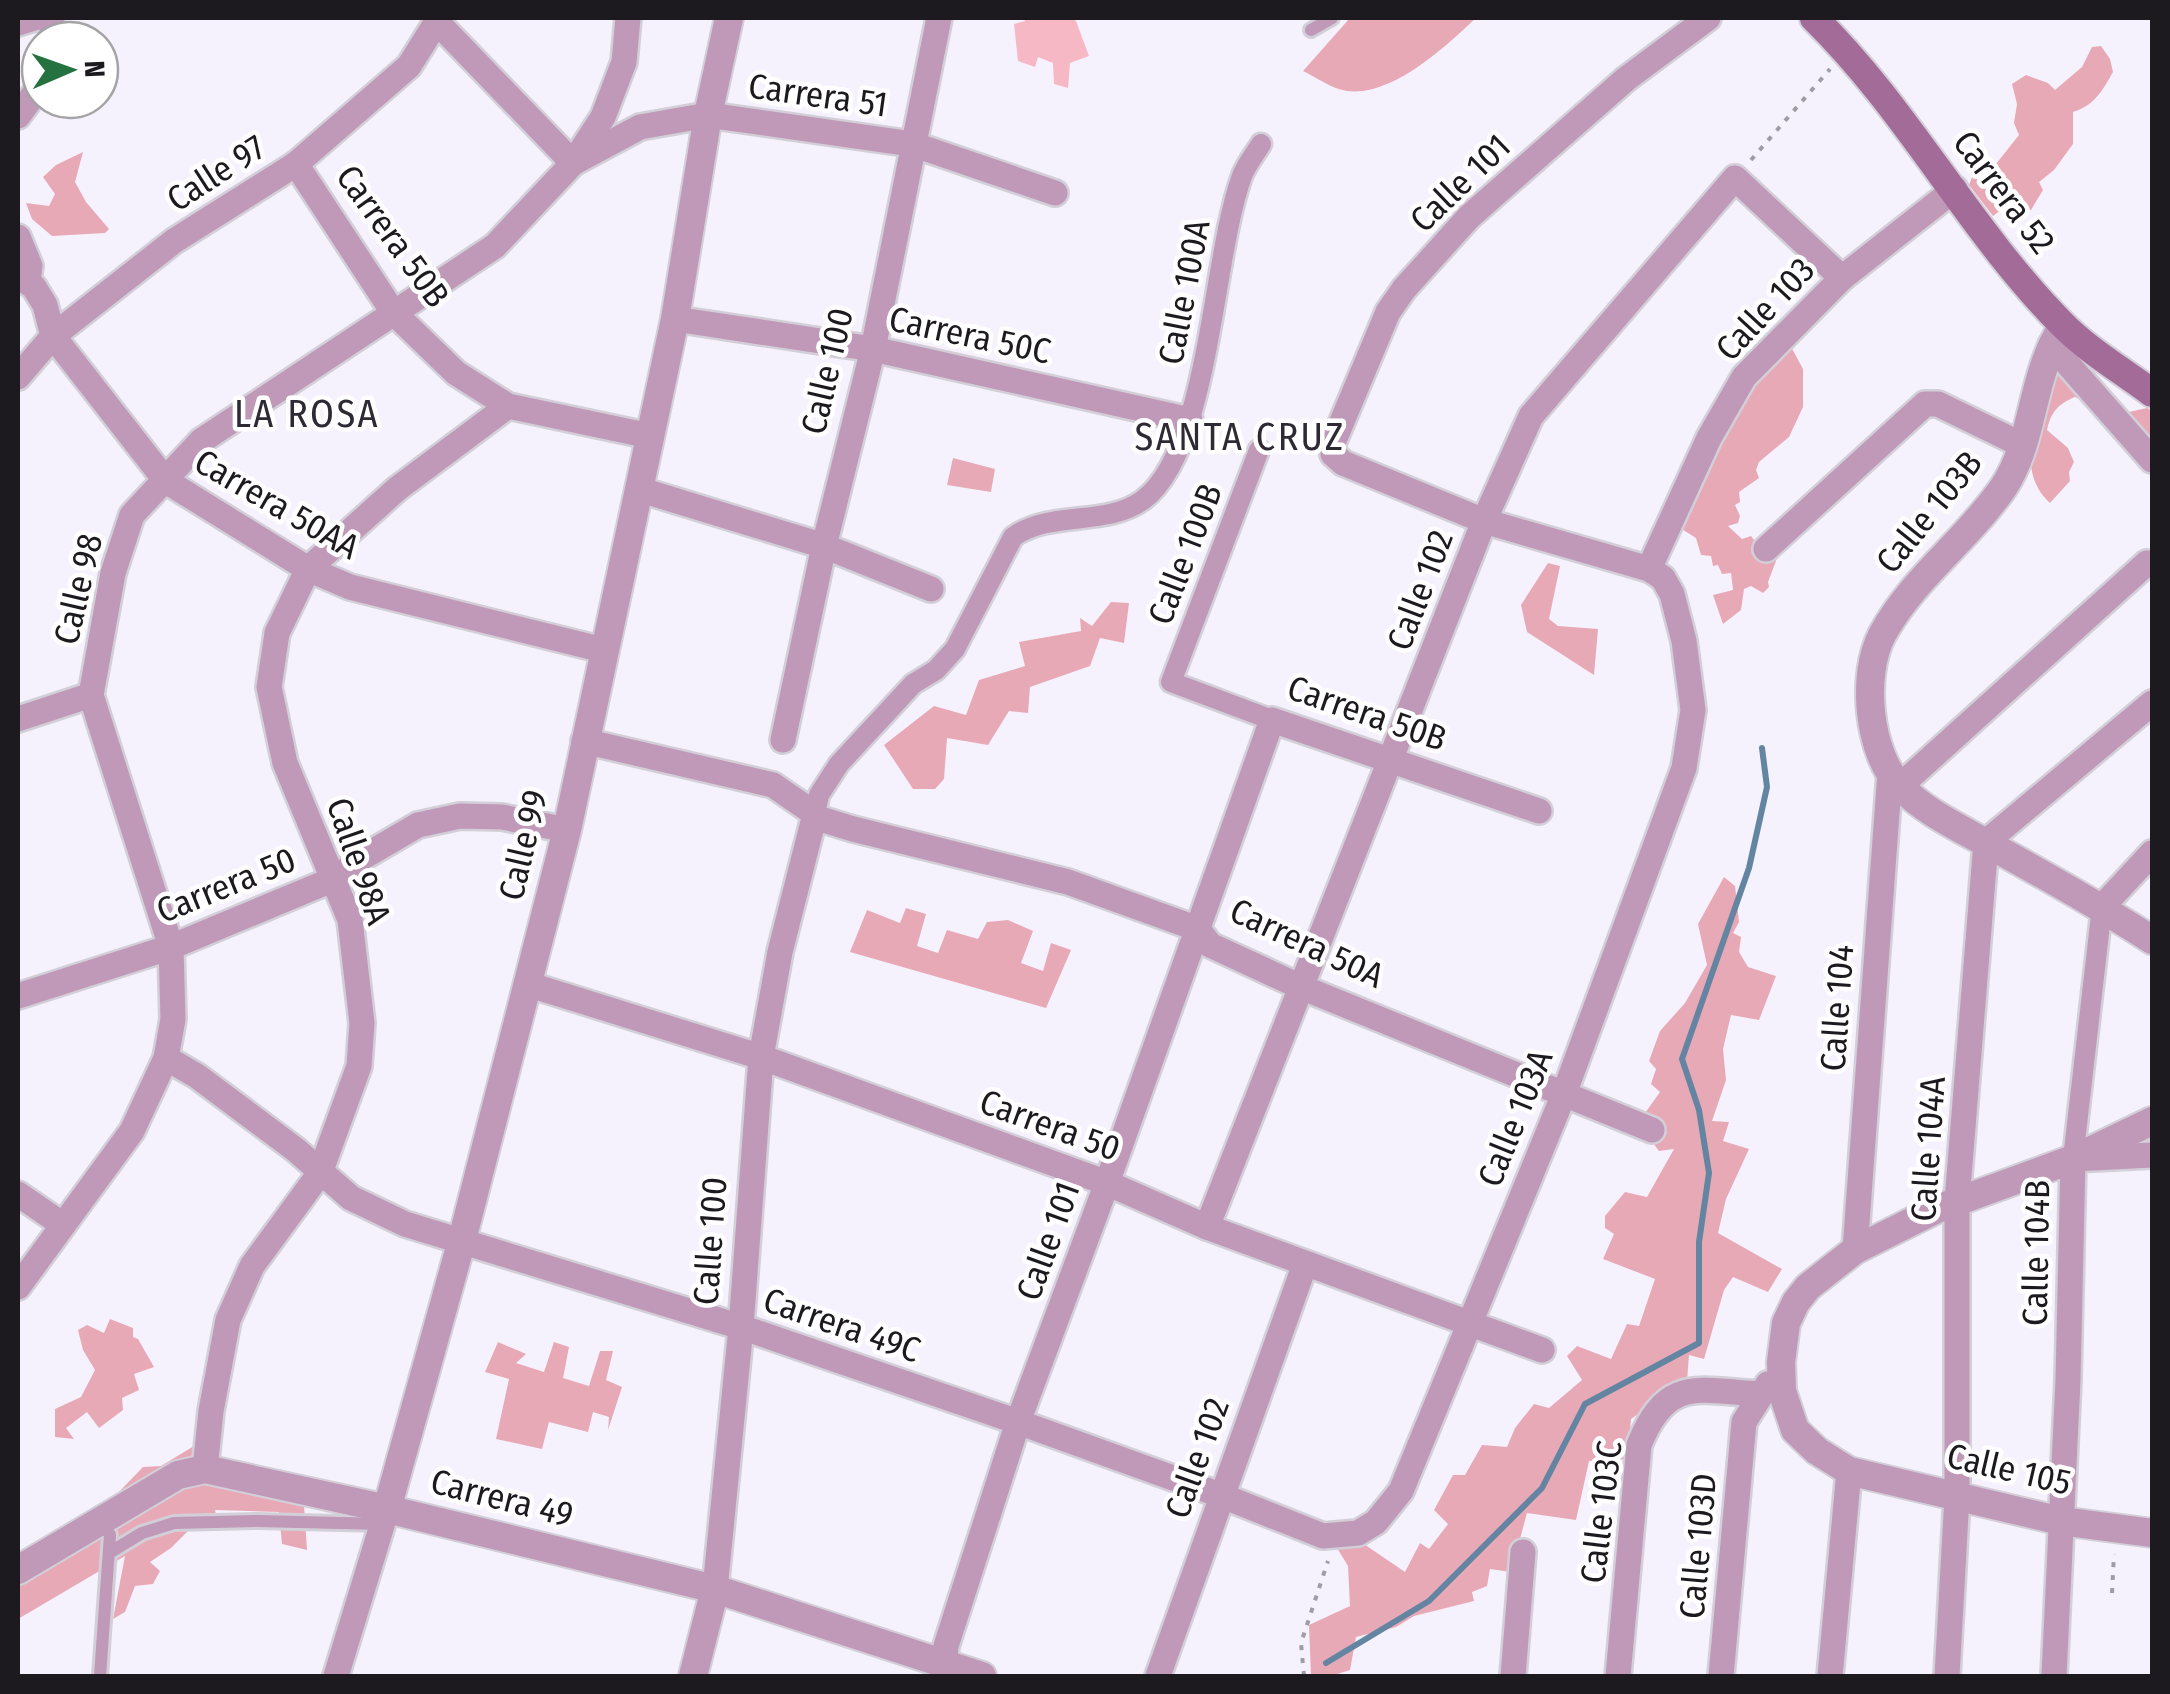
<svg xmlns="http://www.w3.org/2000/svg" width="2170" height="1694" font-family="'Fira Sans Condensed',sans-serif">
<rect width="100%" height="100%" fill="#f6f2fd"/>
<polygon fill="#f7b8c6" points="1025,18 1071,18 1076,21 1089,56 1070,63 1068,88 1054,84 1053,63 1038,57 1035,67 1018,61 1014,24 1025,21"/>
<g fill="#e8a9b7">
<path d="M 1350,18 L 1476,18 C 1445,47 1392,97 1347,91 C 1332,89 1316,77 1303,71 Z"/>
<path d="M 2101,46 L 2110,59 L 2113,72 C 2103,90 2094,106 2073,112 L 2073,144 L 2054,170 L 2039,182 L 2043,190 L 2031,210 L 2019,208 L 2011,202 L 1993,216 L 1969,185 L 1973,175 L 1988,174 L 2019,135 L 2014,123 L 2017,104 L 2012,84 L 2026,75 L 2048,83 L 2055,90 L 2082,67 L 2092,47 Z"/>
<polygon points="83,152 75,182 86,202 109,229 105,233 52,236 32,219 26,203 49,206 55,194 43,177 56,165"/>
<polygon points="1789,343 1803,369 1803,407 1789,437 1759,462 1756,470 1759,478 1739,492 1740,502 1735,505 1740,516 1738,523 1728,526 1742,539 1751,536 1758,545 1779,553 1768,582 1769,587 1763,593 1751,586 1744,589 1741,610 1723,624 1713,595 1733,590 1731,573 1722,574 1718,565 1713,566 1711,556 1701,555 1696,538 1680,528 1707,434"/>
<path d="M 2073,353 L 2124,413 L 2147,408 L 2152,411 L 2152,454 L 2085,402 L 2075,397 C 2058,404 2051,412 2047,430 L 2068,448 L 2074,462 L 2069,472 L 2070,481 L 2050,503 C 2012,469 2039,411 2049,369 Z"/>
<polygon points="953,458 995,469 991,492 947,485"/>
<polygon points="1548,563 1560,566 1549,619 1558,626 1598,629 1594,675 1527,632 1521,605"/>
<polygon points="1111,602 1129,603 1124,643 1100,638 1090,666 1030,687 1028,713 1009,711 988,745 947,738 944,779 935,789 913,789 884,745 934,706 966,715 979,680 1025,666 1019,642 1081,631 1080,618 1092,626"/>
<polygon points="1724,877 1735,886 1739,922 1733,933 1741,937 1739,952 1748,967 1776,976 1759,1020 1731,1015 1723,1049 1726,1080 1712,1121 1729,1122 1723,1141 1749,1149 1726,1199 1718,1233 1782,1269 1768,1292 1733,1277 1724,1290 1704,1359 1689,1355 1687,1381 1631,1419 1628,1459 1589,1461 1576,1520 1527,1513 1511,1572 1490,1569 1487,1586 1472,1592 1474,1601 1414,1616 1396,1627 1356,1637 1350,1670 1331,1676 1311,1676 1309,1625 1350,1606 1348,1566 1334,1543 1361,1542 1405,1572 1420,1543 1429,1549 1448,1524 1434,1510 1453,1475 1465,1475 1482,1445 1507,1447 1515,1428 1534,1404 1549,1408 1582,1380 1567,1356 1577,1346 1611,1359 1627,1324 1639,1326 1655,1279 1603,1259 1614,1234 1605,1228 1605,1216 1625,1192 1647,1197 1674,1149 1659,1151 1638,1123 1660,1092 1651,1084 1656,1069 1649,1061 1660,1031 1685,1003 1707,965 1698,924"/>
<polygon points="906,908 926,914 917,946 938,953 947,930 978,939 987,922 1008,920 1033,931 1021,963 1043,971 1051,943 1071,950 1046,1008 850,952 867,910 900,923"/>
<polygon points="110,1319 133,1328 133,1337 138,1339 154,1367 134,1374 139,1390 122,1398 123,1410 99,1428 87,1412 66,1428 74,1439 55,1437 55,1409 81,1397 95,1370 83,1350 78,1330 87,1325 104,1333"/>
<polygon points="498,1342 526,1354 516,1363 544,1372 554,1342 569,1347 563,1378 589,1386 600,1351 613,1351 606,1380 622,1387 608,1430 609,1417 593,1412 588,1432 549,1422 542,1449 496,1439 509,1379 485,1372"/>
<polygon points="194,1446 303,1490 307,1550 282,1544 279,1512 215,1510 220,1530 190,1529 171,1548 150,1562 160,1571 153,1584 135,1586 125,1612 113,1619 125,1556 18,1619 18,1568 114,1497 143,1467 161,1466"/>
</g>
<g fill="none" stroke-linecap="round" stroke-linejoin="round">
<polyline stroke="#6385a1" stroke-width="6" points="1326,1663 1429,1601 1542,1488 1585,1404 1699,1343 1699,1242 1709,1173 1699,1110 1682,1059 1749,868 1767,787 1762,748"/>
<defs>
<g id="service">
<polyline points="1311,30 1332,18"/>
<polyline points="100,1519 110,1535 100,1676"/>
<polyline points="109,1553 142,1533 174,1523 258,1521 382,1524"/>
</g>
<g id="pedestrian">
<polyline points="1259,450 1171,682 1272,720"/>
<path d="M 815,814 L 819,795 L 839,764 L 913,684 L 936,670 L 955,649 L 1013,537 C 1050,510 1106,527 1143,500 C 1210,450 1212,257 1242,176 C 1246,165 1255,154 1261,144"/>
<polyline points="2073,1159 2102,907"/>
</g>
<g id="minor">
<polyline points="51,18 53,40"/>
<polyline points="18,23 34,18"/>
<polyline points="438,23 573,163 640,127 708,115 912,144 1055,193"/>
<polyline points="18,116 40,86"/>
<polyline points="296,164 393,312 456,373 508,406 650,436"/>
<polyline points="18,237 30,266 28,280"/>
<polyline points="18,276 34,287 45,305 53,336 166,481 308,569 350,587 603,650"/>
<polyline points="675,319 873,349 1190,420"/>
<polyline points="2051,345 2152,460"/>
<polyline points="18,377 53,336 174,241 296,164 409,66 439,18"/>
<polyline points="641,490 824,546 931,589"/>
<polyline points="1766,549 1925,404 1938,404 2022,445"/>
<polyline points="1649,569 1709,438 1744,377 1842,278 1955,189"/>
<polyline points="18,719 91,695"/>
<polyline points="783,740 824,546 873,349 939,18"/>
<polyline points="584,741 773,785 815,814 780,952 761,1057 741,1327 715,1589"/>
<polyline points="1900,786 2147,563"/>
<polyline points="814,817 853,829 1068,882 1198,929 1210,945 1301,987 1652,1130"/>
<polyline points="2102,907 2152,853"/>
<polyline points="527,984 761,1057 1107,1183 1207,1227 1542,1350"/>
<polyline points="18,996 171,947 334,879 365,856 418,825 460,816 502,817 567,830"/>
<polyline points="166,1058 197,1076 296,1150 351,1198 405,1224 741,1327 1018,1422 1220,1495 1323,1536 1358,1533 1376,1522 1401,1491 1564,1094 1684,768 1693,710 1684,641 1672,594 1663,578 1649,569 1484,521 1343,463 1333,454 1333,443 1388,312 1404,289 1469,217 1626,79 1708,18"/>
<polyline points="18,1194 63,1225"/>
<polyline points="1207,1227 1484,521 1531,416 1735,178 1842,278"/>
<polyline points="1855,1250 1890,772"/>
<polyline points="18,1287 132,1131 166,1058 173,1019 171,947 91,695 113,573 132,515 201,441 495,246 573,163 603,117 624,62 628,18"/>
<polyline points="205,1469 211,1411 228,1320 252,1266 320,1173 359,1066 362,1023 350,920 285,763 269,687 277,633 308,569 397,489 508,406"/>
<polyline points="336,1676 387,1509"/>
<polyline points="943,1676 946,1646 1018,1422 1107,1183 1272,720 1539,811"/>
<polyline points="1158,1676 1305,1264"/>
<polyline points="1513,1676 1523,1552"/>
<path d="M 1618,1676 L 1639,1445 C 1667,1375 1698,1391 1762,1394"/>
<polyline points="1721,1676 1744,1422 1768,1384"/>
<polyline points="1830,1676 1849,1471"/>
<polyline points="1947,1676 1957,1496 1957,1201 1986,842 2152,703"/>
<polyline points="2054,1676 2068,1380 2073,1159 2152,1155"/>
</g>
<g id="tertiary">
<path d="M 2063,326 C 2030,376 2035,441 2003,488 C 1967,540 1912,579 1882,635 C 1861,675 1868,753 1900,786 C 1925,813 1964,830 1995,848 C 2048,877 2101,907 2152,940"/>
<polyline points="2152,1121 2073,1159 1937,1209 1855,1250 1808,1287 1796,1302 1786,1323 1781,1362 1782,1391 1795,1430 1817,1451 1849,1471 2061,1521 2152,1533"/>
<polyline points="387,1509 462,1240 567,830 675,319 708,115 729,18"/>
<polyline points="18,1570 178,1475 205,1469 387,1509 715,1589 982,1676"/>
<polyline points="693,1676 715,1589"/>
</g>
<path id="secondary" d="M 1814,18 C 1908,110 1969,230 2061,323 C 2087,350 2123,371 2152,393"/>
</defs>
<use href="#service" stroke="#d3cfd9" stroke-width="18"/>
<use href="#pedestrian" stroke="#d3cfd9" stroke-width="25"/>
<use href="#minor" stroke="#d3cfd9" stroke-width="30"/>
<use href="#tertiary" stroke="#d3cfd9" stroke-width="32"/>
<use href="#secondary" stroke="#d3cfd9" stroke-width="32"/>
<g stroke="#9f9ca4" stroke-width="4" stroke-dasharray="5 8" stroke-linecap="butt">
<polyline points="1751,160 1830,69"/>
<polyline points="1213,430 1241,442"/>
<polyline points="2112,1593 2114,1554"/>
<polyline points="1304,1676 1301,1643 1328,1561"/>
</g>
<use href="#service" stroke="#bf99b7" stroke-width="12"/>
<use href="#pedestrian" stroke="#bf99b7" stroke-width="20"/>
<use href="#minor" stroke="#bf99b7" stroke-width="25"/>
<use href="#tertiary" stroke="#bf99b7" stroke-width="28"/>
<use href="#secondary" stroke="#a36c98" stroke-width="28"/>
</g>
<g text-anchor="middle" stroke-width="9" stroke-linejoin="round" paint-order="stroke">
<g font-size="35" fill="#1c1a1f" stroke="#fff">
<text transform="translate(818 95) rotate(8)" y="12">Carrera 51</text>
<text transform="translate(216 173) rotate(-33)" y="12">Calle 97</text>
<text transform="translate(1460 183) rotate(-44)" y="12">Calle 101</text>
<text transform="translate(2004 192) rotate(53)" y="12">Carrera 52</text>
<text transform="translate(393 236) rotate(54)" y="12">Carrera 50B</text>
<text transform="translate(1184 292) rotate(-79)" y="12">Calle 100A</text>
<text transform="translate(1765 309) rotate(-47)" y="12">Calle 103</text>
<text transform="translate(970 335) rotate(12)" y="12">Carrera 50C</text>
<text transform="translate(827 371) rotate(-77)" y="12">Calle 100</text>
<text transform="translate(277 504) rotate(30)" y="12">Carrera 50AA</text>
<text transform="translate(1929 512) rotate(-51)" y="12">Calle 103B</text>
<text transform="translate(1185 554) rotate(-69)" y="12">Calle 100B</text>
<text transform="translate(78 589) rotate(-77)" y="12">Calle 98</text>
<text transform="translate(1420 590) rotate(-69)" y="12">Calle 102</text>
<text transform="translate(1367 713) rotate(19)" y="12">Carrera 50B</text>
<text transform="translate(523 845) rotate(-77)" y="12">Calle 99</text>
<text transform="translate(359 861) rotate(71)" y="12">Calle 98A</text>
<text transform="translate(226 885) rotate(-22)" y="12">Carrera 50</text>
<text transform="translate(1307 943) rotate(25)" y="12">Carrera 50A</text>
<text transform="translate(1837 1008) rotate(-86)" y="12">Calle 104</text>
<text transform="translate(1515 1118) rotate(-68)" y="12">Calle 103A</text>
<text transform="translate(1050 1125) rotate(20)" y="12">Carrera 50</text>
<text transform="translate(1928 1149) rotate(-86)" y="12">Calle 104A</text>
<text transform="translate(710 1241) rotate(-86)" y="12">Calle 100</text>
<text transform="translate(1048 1241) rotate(-70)" y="12">Calle 101</text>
<text transform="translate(2036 1253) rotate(-89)" y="12">Calle 104B</text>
<text transform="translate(842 1325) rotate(19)" y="12">Carrera 49C</text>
<text transform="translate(1197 1458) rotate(-70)" y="12">Calle 102</text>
<text transform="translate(2009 1469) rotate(13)" y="12">Calle 105</text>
<text transform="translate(502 1498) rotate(14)" y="12">Carrera 49</text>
<text transform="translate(1601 1512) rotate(-83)" y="12">Calle 103C</text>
<text transform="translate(1698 1546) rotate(-85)" y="12">Calle 103D</text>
</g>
<g font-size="38" letter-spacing="2.5" fill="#2e2a34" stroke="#fff">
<text x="307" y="427">LA ROSA</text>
<text x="1240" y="450">SANTA CRUZ</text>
</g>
</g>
<rect width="2170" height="1694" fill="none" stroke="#1c1a1f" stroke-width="40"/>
<g transform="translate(70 70) rotate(88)"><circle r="48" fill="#ffffff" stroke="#a4a3a5" stroke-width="2.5"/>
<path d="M0-8L18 38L0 25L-18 38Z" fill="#267140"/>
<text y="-15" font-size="28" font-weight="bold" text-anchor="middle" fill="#1c1a1f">N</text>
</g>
</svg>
